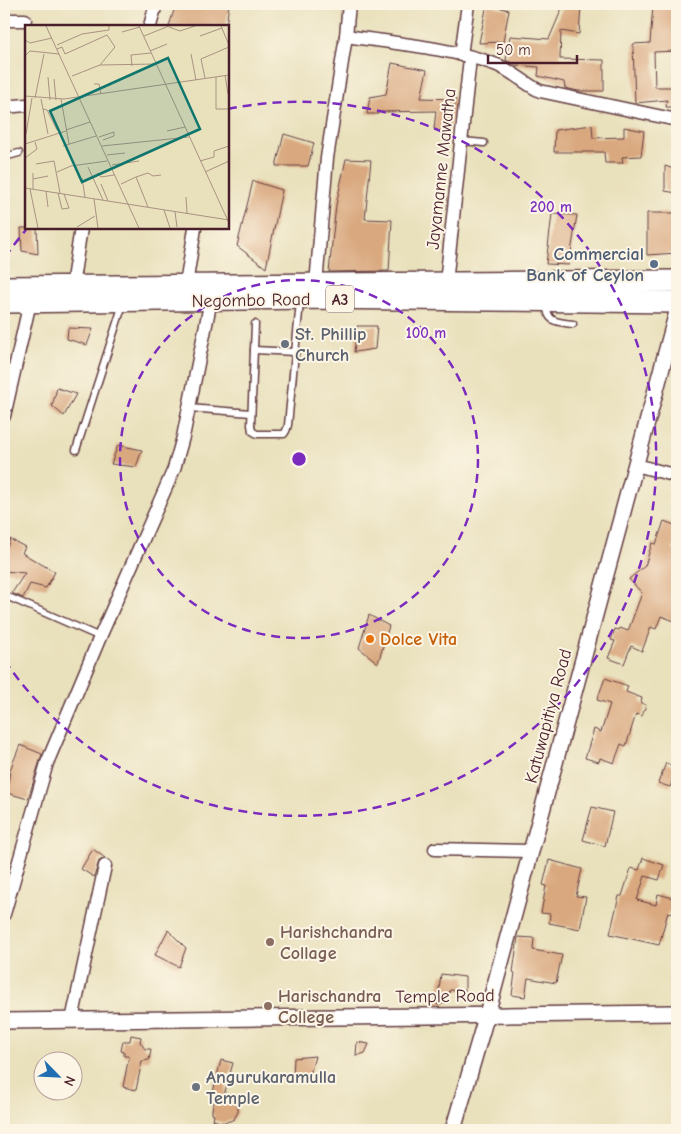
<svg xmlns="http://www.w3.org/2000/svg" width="681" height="1134" font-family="'Comic Neue',sans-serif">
<rect width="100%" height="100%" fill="#fcf5e5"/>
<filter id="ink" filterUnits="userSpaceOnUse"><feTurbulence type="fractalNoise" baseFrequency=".02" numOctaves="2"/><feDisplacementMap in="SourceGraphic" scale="10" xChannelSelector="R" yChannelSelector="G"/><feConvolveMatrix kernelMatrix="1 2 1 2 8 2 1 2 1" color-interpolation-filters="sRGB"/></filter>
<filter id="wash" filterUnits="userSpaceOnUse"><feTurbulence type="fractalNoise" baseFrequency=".0096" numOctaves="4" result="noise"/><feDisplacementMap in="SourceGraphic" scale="20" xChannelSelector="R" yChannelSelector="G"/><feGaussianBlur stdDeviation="1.12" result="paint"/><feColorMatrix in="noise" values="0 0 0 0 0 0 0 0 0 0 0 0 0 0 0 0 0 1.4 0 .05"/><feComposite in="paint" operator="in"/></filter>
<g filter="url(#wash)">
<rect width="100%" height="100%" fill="#e9e0bc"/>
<g id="blocks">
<g fill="#d9a87f">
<polygon points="176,4 229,4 226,26 169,26"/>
<polygon points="487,4 509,10 503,42 479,43"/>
<polygon points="677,4 677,51 654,52 655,87 677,87 677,107 666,107 667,100 635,103 633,44 650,43 653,5"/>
<polygon points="563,6 581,6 579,34 561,31 560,59 604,60 604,91 578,91 565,88 564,82 538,76 539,67 515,65 506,60 510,36 549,39"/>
<polygon points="392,63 427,70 421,98 456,99 449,134 434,129 436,111 378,112 378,114 367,114 370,97 386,94"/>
<polygon points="592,125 593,138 624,137 624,127 644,131 641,156 622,157 623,163 605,163 604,152 554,152 555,130"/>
<polygon points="284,134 314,143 308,166 276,166"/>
<polygon points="346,159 371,160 365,219 392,220 389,271 329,272 336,205"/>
<polygon points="665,166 677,170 677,193 665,191"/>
<polygon points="253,181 282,190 266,268 237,246"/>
<polygon points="647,213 677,213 677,253 647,255"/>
<polygon points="552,214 577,215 569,265 546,264"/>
<polygon points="21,228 37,228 38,254 22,251"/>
<polygon points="357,326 377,326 375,349 354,352"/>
<polygon points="68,328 93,329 87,345 67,339"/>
<polygon points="57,388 76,394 64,416 52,406"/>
<polygon points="118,445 142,450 136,467 111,464"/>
<polygon points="664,521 677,526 677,537 673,550 677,552 677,569 674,580 677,581 677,622 661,616 656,629 651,627 642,651 631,646 624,664 608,658 615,641 611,640 615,629 619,630 620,628 628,631 642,593 629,579 645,566 652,543 656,544"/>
<polygon points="10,539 25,547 22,553 55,572 46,588 30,584 23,598 12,593 25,573 4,571 4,556"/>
<polygon points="369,615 389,626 378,663 359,648"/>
<polygon points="605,678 628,686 626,692 642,698 641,703 646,705 642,716 636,714 626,746 621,744 614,763 600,758 599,762 585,758 594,729 601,732 610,704 597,700"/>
<polygon points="20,745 42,754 28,799 7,793 10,770"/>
<polygon points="666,763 677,768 670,787 658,783"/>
<polygon points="592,807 613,812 605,846 583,840"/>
<polygon points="93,849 105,858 99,861 94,877 81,869"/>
<polygon points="643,858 664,865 659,880 645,876 637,900 656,905 658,894 677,899 677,914 668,912 659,945 610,934 619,896 622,896 631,868 639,870"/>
<polygon points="549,860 582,869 576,896 586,897 580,929 549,923 550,914 541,913 546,886 543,885"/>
<polygon points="168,930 186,948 179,967 155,955"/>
<polygon points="518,937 534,938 533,950 562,955 556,983 528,978 525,997 512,995 515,973 513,972"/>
<polygon points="441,974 465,977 465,991 450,990 446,1003 437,1005"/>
<polygon points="131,1035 141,1037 140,1042 145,1049 151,1049 149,1060 142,1061 136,1090 123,1087 129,1056 124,1056 124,1052 121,1051 123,1041 130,1041"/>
<polygon points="357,1042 369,1044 365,1053 356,1056"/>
<polygon points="315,1056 310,1075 293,1077 294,1058"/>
<polygon points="221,1060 233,1063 224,1095 230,1096 230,1100 235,1100 238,1107 238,1112 234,1119 230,1121 224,1122 224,1123 213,1120 214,1115 212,1114 212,1109 216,1093 213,1092"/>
</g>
</g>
</g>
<g filter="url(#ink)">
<use href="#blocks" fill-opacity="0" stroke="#623c41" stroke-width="1"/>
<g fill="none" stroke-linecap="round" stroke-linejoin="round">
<defs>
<g id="service">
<polyline points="462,141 484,143"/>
<polyline points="4,157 19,153"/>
<path d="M 547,304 C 546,323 558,322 573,324"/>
<polyline points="255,324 251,425 252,431 257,434 284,434 286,431 288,425 300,302"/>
<polyline points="254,350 295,352"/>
<polyline points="189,408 251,413"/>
<polyline points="76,450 123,304"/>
<polyline points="4,595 100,637"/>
</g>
<g id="minor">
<polyline points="4,20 25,20"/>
<polyline points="150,26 156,4"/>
<path d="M 346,36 C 394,43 452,48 497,65 C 514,72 525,84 540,91 L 677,120"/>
<polyline points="461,55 468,4"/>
<polyline points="4,107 26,105"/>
<polyline points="446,283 470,58"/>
<polyline points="316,284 327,158 346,36 349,4"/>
<polyline points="186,285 195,228"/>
<polyline points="72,286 81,228"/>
<polyline points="4,416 30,302"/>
<polyline points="636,465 677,476"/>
<polyline points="435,849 531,851"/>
<polyline points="4,914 47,763 100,637 174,469 183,437 212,295"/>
<polyline points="72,1020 105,866"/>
</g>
<g id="tertiary">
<polyline points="4,1021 677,1013"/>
<polyline points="453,1130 487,1014 677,312"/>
</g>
<g id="trunk">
<polyline points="4,287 677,281"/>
<polyline points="4,302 315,298 677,302"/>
</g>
</defs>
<use href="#service" stroke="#623c41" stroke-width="9"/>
<use href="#minor" stroke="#623c41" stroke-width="15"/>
<use href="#tertiary" stroke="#623c41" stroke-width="18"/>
<use href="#trunk" stroke="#623c41" stroke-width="24"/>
<use href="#service" stroke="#fff" stroke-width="6"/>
<use href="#minor" stroke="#fff" stroke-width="12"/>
<use href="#tertiary" stroke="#fff" stroke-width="15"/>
<use href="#trunk" stroke="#fff" stroke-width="21"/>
</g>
</g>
<g fill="none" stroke="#7b2cbf" stroke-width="2.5" stroke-dasharray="9 6">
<circle cx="299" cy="459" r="179"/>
<path d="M5 257A357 357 0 0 1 26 230M228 109A357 357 0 1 1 5 661"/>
</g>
<circle fill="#5c6f8a" stroke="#fcf5e5" stroke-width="2" cx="654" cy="264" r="5"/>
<g fill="#6b7280" stroke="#fcf5e5" stroke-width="2">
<circle cx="285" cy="344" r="5"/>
<circle cx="196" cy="1087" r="5"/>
</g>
<circle fill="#e8710a" stroke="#fcf5e5" stroke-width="2" cx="370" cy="639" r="5"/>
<g fill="#8d6e63" stroke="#fcf5e5" stroke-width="2">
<circle cx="270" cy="942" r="5"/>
<circle cx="268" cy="1006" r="5"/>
</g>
<g text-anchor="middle" stroke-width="4" stroke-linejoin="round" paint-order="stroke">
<rect fill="#fcf5e5" stroke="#7f5f63" stroke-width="1" x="326" y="285.5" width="28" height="27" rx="4"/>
<g font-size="16" font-weight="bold" fill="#4a1f2b">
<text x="340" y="305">A3</text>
</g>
<g font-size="18" fill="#4a1f2b" stroke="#fcf5e5">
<text transform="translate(441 169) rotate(-84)" y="6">Jayamanne Mawatha</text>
<text transform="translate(251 300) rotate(-1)" y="6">Negombo Road</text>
<text transform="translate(548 716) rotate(-75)" y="6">Katuwapitiya Road</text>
<text transform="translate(445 996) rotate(-1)" y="6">Temple Road</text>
</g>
<g font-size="18" font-weight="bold" fill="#4e5e75" stroke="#fcf5e5" text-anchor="end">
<text x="644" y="260">Commercial<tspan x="644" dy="21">Bank of Ceylon</tspan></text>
</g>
<g font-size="18" font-weight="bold" fill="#5b616d" stroke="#fcf5e5" text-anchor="start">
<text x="295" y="340">St. Phillip<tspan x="295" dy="21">Church</tspan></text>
<text x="206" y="1083">Angurukaramulla<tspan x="206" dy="21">Temple</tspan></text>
</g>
<g font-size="18" font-weight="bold" fill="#c56008" stroke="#fcf5e5" text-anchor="start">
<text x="380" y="645">Dolce Vita</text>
</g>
<g font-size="18" font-weight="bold" fill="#785e54" stroke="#fcf5e5" text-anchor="start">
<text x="280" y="938">Harishchandra<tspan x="280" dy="21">Collage</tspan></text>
<text x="278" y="1002">Harischandra<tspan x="278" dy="21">College</tspan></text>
</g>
</g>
<g transform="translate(25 25)">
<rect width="204" height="204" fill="#e9e0bc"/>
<path fill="none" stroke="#a99382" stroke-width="1" d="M 21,1 L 114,203M 114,1 L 204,198M 196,1 L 204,20M 144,2 L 155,6 L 170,1M 97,7 L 115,2M 119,11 L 144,1M 175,11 L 197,3M 0,15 L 5,18 L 27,13M 32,20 L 57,9 L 84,5 L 84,1M 32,24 L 37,22 L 40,29 L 82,10 L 90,22 L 75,40M 125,26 L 142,19M 166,29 L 171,55M 0,31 L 5,26 L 34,29M 107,41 L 106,30 L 126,28M 200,50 L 203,69M 47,51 L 75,40 L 131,39M 23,52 L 25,75M 191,52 L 191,84 L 204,84M 180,53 L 176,34 L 204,22M 29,54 L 31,75M 69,59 L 74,59 L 76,69M 0,71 L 39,74 L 204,50M 10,73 L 19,29M 16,74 L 23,109M 36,74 L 44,119M 18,84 L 22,85 L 32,105M 41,105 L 65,97M 142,106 L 160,102M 1,109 L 7,73M 74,112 L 89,107 L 89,111 L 78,115M 0,119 L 41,106M 38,121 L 71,111M 77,121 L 164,112M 82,130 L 100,128M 0,133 L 12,124 L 10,117M 175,136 L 189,132 L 189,126 L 204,121M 11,139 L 29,136 L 35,168M 87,140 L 114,136M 63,142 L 78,175M 32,147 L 46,141 L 82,136M 180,147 L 204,136M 72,148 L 76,152 L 89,150M 111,152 L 123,148 L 128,151 L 136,150M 57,153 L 60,172M 8,154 L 23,151M 76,159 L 83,176M 96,159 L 111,152 L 123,182M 0,163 L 204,195M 5,164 L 13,203M 8,164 L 8,148M 21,166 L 23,182M 33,168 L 37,184 L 44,183 L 39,169M 161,172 L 162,188M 69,174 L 73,203M 139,185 L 145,203M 150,187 L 152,202M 52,202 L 70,191"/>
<path fill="#0f766e" fill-opacity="0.15" stroke="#0f766e" stroke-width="2.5" d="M 143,33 L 175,104 L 57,157 L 25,86 Z"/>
<rect width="204" height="204" fill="none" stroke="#4a1f2b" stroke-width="2.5"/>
</g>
<circle cx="299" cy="459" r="8" fill="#7b2cbf" stroke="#fcf5e5" stroke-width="2.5"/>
<g font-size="15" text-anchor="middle" font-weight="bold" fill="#7b2cbf" stroke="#fcf5e5" stroke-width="4" stroke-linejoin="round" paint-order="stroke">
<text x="551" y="212">200 m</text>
<text x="426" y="338">100 m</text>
</g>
<rect width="681" height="1134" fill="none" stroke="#fcf5e5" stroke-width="20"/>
<g transform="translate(58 1076) rotate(114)"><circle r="24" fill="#fcf5e5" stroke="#b59f9b"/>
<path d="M0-4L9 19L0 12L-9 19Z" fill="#1f6fb2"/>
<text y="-8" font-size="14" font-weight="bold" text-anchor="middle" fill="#4a1f2b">N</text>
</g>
<path d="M488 55v8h89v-8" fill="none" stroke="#4a1f2b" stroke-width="2.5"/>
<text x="496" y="55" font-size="15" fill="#4a1f2b" stroke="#fcf5e5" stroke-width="4" paint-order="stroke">50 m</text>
</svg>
